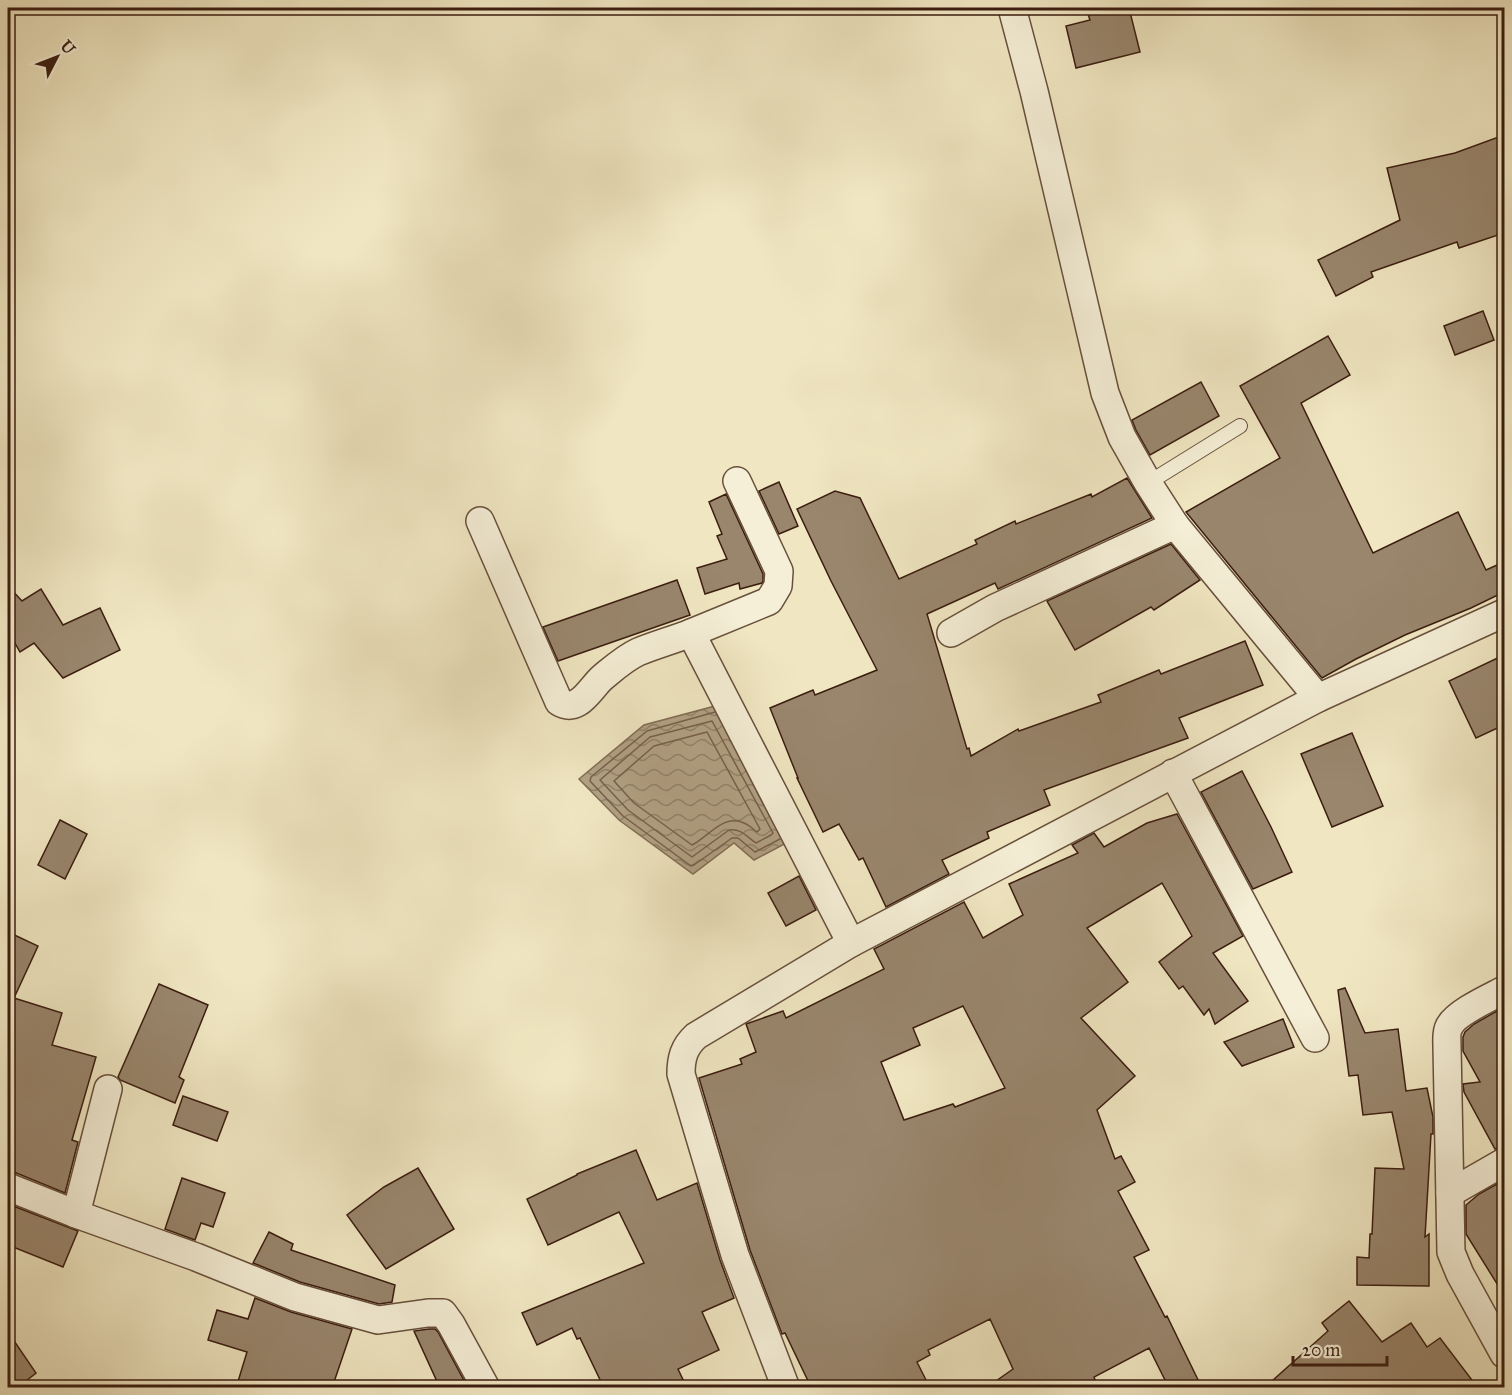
<svg xmlns="http://www.w3.org/2000/svg" width="1512" height="1395" font-family="'IM FELL Great Primer',serif">
<defs>
<pattern id="water-waves" width="16" height="10" patternUnits="userSpaceOnUse" patternTransform="scale(1.5)"><rect width="16" height="10" fill="#b2a285"/><path d="M0 5q4-4 8 0t8 0" fill="none" stroke="#92836b"/></pattern>
</defs>
<rect width="100%" height="100%" fill="#f0e7c2"/>
<filter id="stains"><feTurbulence type="fractalNoise" baseFrequency=".00333" numOctaves="4"/><feColorMatrix values="0 0 0 0 .2 0 0 0 0 .09 0 0 0 0 .02 0 0 0 .5 -.17"/></filter>
<radialGradient id="worn" r=".72"><stop offset=".6" stop-color="#630" stop-opacity="0"/><stop offset="1" stop-color="#630" stop-opacity=".3"/></radialGradient>
<polygon fill="url(#water-waves)" stroke="#826d56" stroke-width="1.5" points="719,705 792,840 754,860 734,843 693,874 619,820 579,779 644,725"/>
<g fill="none" stroke-linecap="round" stroke-linejoin="round">
<g stroke="#76604a" stroke-width="1.5">
<polyline points="715,712 647,731 591,777 590,781 623,816 691,866 694,865 732,838 738,838 755,852 780,839"/>
<path d="M 712,721 L 773,833 L 771,835 L 756,843 C 747,837 741,828 729,830 L 692,857 L 628,810 L 600,780 L 650,737 Z"/>
<path d="M 707,732 L 760,829 L 757,832 C 753,829 749,825 744,823 C 724,813 708,837 692,845 L 634,803 L 614,781 L 654,746 Z"/>
</g>
</g>
<g fill="#99866d" stroke="#3b1d10" stroke-width="1.5" fill-rule="evenodd">
<polygon points="1086,8 1129,8 1140,52 1076,68 1066,26 1090,20"/>
<polygon points="1504,135 1504,233 1459,248 1457,242 1371,272 1373,277 1336,296 1318,260 1400,220 1387,168 1455,153"/>
<polygon points="1483,311 1494,340 1455,355 1444,326"/>
<polygon points="1328,336 1350,375 1301,403 1373,553 1458,512 1486,570 1504,562 1504,592 1471,608 1405,635 1356,659 1322,678 1186,512 1280,458 1240,386"/>
<polygon points="1201,382 1219,416 1150,455 1136,430 1132,420"/>
<polygon points="1127,478 1152,518 998,589 995,583 927,614 967,749 969,748 971,756 1018,729 1019,731 1101,702 1098,695 1159,670 1161,674 1245,641 1263,685 1179,718 1188,738 1044,790 1050,805 987,832 989,838 942,860 949,874 886,907 863,858 859,860 839,824 823,832 797,778 798,778 770,708 813,690 815,695 877,670 831,581 797,509 835,491 860,498 899,579 977,544 975,540 1015,521 1016,524 1091,494 1092,497"/>
<polygon points="779,482 798,526 779,534 759,491"/>
<polygon points="726,494 763,574 763,581 762,583 740,589 739,583 705,594 697,568 727,559 717,536 722,534 709,502"/>
<polygon points="1171,544 1200,580 1154,610 1151,607 1075,650 1047,601"/>
<polygon points="677,580 690,615 558,661 543,627"/>
<polygon points="8,586 22,601 41,589 63,625 100,608 120,650 63,678 34,643 20,652 8,631"/>
<polygon points="1504,655 1504,725 1476,738 1449,681"/>
<polygon points="1352,733 1383,806 1332,827 1301,754"/>
<polygon points="1242,771 1271,827 1292,872 1253,889 1201,792"/>
<path d="M 1177,814 L 1243,936 L 1213,953 L 1248,1001 L 1215,1024 L 1209,1009 L 1204,1015 L 1183,986 L 1179,989 L 1159,962 L 1192,936 L 1162,883 L 1087,928 L 1128,982 L 1081,1018 L 1135,1076 L 1097,1110 L 1115,1159 L 1121,1156 L 1135,1182 L 1118,1191 L 1149,1250 L 1134,1257 L 1165,1317 L 1167,1316 L 1202,1388 L 1169,1388 L 1149,1348 L 1094,1377 L 1098,1388 L 986,1388 L 1013,1369 L 990,1319 L 928,1350 L 930,1355 L 917,1362 L 930,1388 L 811,1387 L 785,1333 L 782,1334 L 750,1250 L 699,1078 L 742,1064 L 740,1059 L 756,1052 L 746,1024 L 783,1011 L 786,1018 L 884,969 L 874,949 L 964,902 L 983,938 L 1023,915 L 1009,884 L 1078,853 L 1072,845 L 1094,833 L 1104,847 L 1147,823 ZM 963,1006 L 1005,1088 L 955,1107 L 953,1104 L 904,1120 L 881,1062 L 920,1045 L 913,1028 Z"/>
<polygon points="60,820 87,834 65,879 38,865"/>
<polygon points="799,876 816,910 786,926 768,893"/>
<polygon points="8,932 38,946 14,998 62,1013 52,1045 96,1057 72,1140 78,1142 65,1193 14,1172 8,1172"/>
<polygon points="159,984 208,1005 179,1077 184,1080 175,1103 120,1080 118,1077"/>
<polygon points="1345,988 1365,1033 1398,1029 1406,1091 1427,1088 1433,1117 1433,1134 1431,1134 1425,1237 1429,1234 1429,1286 1357,1285 1357,1257 1369,1258 1370,1234 1372,1234 1375,1168 1404,1169 1392,1112 1363,1115 1358,1075 1349,1076 1338,990"/>
<polygon points="1504,1007 1504,1146 1495,1149 1464,1092 1463,1084 1480,1082 1463,1051 1463,1037 1465,1032 1474,1024"/>
<polygon points="1283,1019 1294,1047 1242,1066 1224,1042"/>
<polygon points="183,1096 228,1112 217,1141 173,1125"/>
<polygon points="636,1150 657,1200 697,1183 720,1260 734,1298 702,1312 719,1350 678,1369 687,1388 604,1388 580,1338 577,1339 572,1328 537,1345 522,1313 644,1263 619,1212 548,1245 527,1199 577,1175 577,1174"/>
<polygon points="418,1168 454,1229 386,1269 347,1215 384,1187"/>
<polygon points="182,1178 225,1193 213,1227 201,1223 195,1240 165,1229"/>
<polygon points="1504,1180 1504,1295 1466,1234 1466,1205 1479,1194"/>
<polygon points="8,1204 78,1231 63,1267 8,1245"/>
<polygon points="269,1232 293,1244 291,1250 395,1285 392,1302 379,1304 300,1282 253,1263"/>
<polygon points="255,1298 291,1312 352,1329 332,1388 236,1388 247,1352 208,1340 217,1310 248,1319"/>
<polygon points="1349,1301 1382,1342 1411,1323 1427,1347 1440,1338 1478,1388 1264,1388 1328,1331 1322,1323"/>
<polygon points="429,1329 435,1329 438,1332 468,1388 440,1388 414,1331"/>
<polygon points="8,1332 36,1373 17,1388 8,1388"/>
</g>
<g fill="none" stroke-linecap="round" stroke-linejoin="round">
<defs>
<polyline id="lane" points="1148,483 1240,426"/>
<g id="street">
<polyline points="737,481 779,571 778,586 769,601 691,633 851,943"/>
<path d="M 480,521 L 559,702 C 579,714 590,688 603,677 C 614,668 625,658 638,652 C 655,645 673,640 691,633"/>
<polyline points="951,633 995,608 1175,525"/>
<polyline points="1318,698 1504,613"/>
<polyline points="1173,773 1315,1038"/>
<path d="M 1504,990 C 1491,997 1455,1013 1449,1027 C 1446,1032 1447,1041 1447,1046 L 1451,1252 L 1460,1274 L 1504,1354"/>
<polyline points="8,1187 76,1214 196,1257 295,1297 378,1320 428,1313 443,1313 451,1324 486,1388"/>
<polyline points="1450,1193 1504,1162"/>
<polyline points="76,1214 108,1089"/>
<path d="M 786,1388 L 735,1255 L 681,1074 C 681,1058 684,1047 696,1036 L 851,943 L 1318,698 L 1175,525 L 1148,483 L 1122,437 L 1105,393 L 1034,91 L 1012,8"/>
</g>
</defs>
<use href="#lane" stroke="#68503c" stroke-width="16"/>
<use href="#street" stroke="#68503c" stroke-width="30"/>
<use href="#lane" stroke="#f5efd7" stroke-width="14"/>
<use href="#street" stroke="#f5efd7" stroke-width="27"/>
</g>
<rect width="1512" height="1395" fill="none" stroke="#f0e7c2" stroke-width="30"/>
<rect x="9" y="9" width="1494" height="1377" fill="none" stroke="#3b1d10" stroke-width="3"/>
<rect x="15" y="15" width="1482" height="1365" fill="none" stroke="#3b1d10" stroke-width="1.5"/>
<g transform="translate(57 57) rotate(48)" stroke="#f5efd7" stroke-width="4.5" paint-order="stroke">
<path d="M0-4.5L10 22L0 15L-10 22Z" fill="#3b1d10"/>
<text y="-9" font-size="16" font-weight="bold" text-anchor="middle" fill="#3b1d10">U</text>
</g>
<path d="M1293 1356v9h94v-9" fill="none" stroke="#3b1d10" stroke-width="3"/>
<text x="1302" y="1356" font-size="18" fill="#3b1d10" stroke="#f5efd7" stroke-width="4.5" paint-order="stroke">20 m</text>
<rect width="100%" height="100%" filter="url(#stains)"/>
<rect width="100%" height="100%" fill="url(#worn)"/>
</svg>
